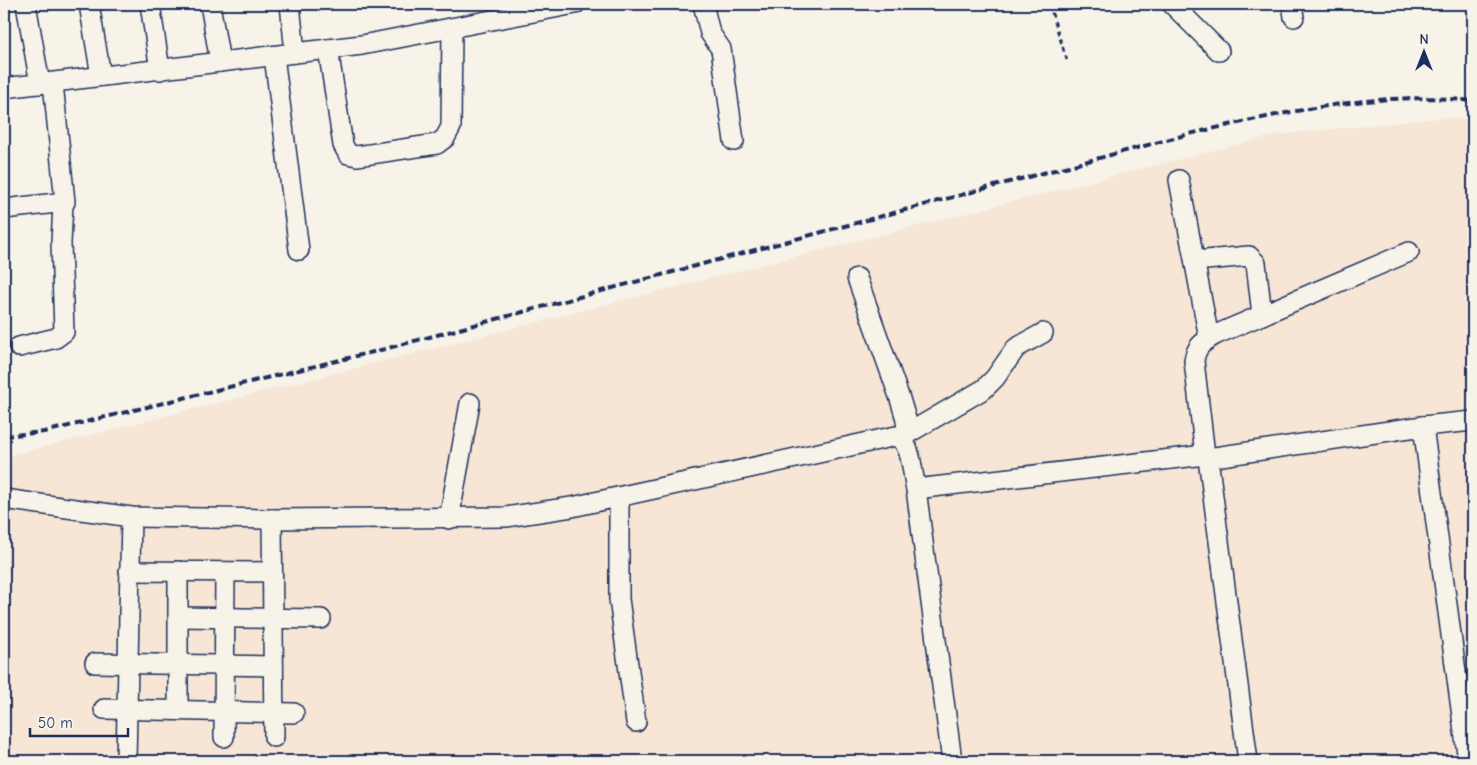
<svg xmlns="http://www.w3.org/2000/svg" width="1477" height="765" font-family="'Comic Neue',sans-serif">
<rect width="100%" height="100%" fill="#f7f3e8"/>
<filter id="ink" filterUnits="userSpaceOnUse"><feTurbulence type="fractalNoise" baseFrequency=".02" numOctaves="2"/><feDisplacementMap in="SourceGraphic" scale="10" xChannelSelector="R" yChannelSelector="G"/><feConvolveMatrix kernelMatrix="1 2 1 2 8 2 1 2 1" color-interpolation-filters="sRGB"/></filter>
<g filter="url(#ink)">
<polygon fill="#f7e5d5" points="1450,117 1473,123 1473,761 4,761 4,457 1276,135"/>
<g fill="none" stroke-linecap="round" stroke-linejoin="round">
<defs>
<g id="minor">
<polyline points="26,4 40,84"/>
<polyline points="89,4 101,76"/>
<polyline points="150,4 160,70"/>
<polyline points="210,4 220,62"/>
<polyline points="290,4 295,53"/>
<polyline points="703,4 710,33 721,49 734,141"/>
<polyline points="1172,4 1219,51"/>
<polyline points="1292,4 1294,17"/>
<polyline points="328,49 343,145 348,154 357,156 437,144 445,138 451,127 452,28"/>
<polyline points="274,56 299,250"/>
<polyline points="4,88 362,45 575,4"/>
<polyline points="1179,180 1209,338"/>
<polyline points="4,209 65,202 53,83"/>
<polyline points="1195,261 1249,256 1256,263 1262,315"/>
<polyline points="857,278 900,399 906,419 907,434"/>
<polyline points="19,347 56,338 64,332 61,243 63,204"/>
<polyline points="1423,426 1468,761"/>
<polyline points="900,438 984,389 995,378 1016,348 1043,333"/>
<polyline points="1208,458 1423,426 1473,421"/>
<polyline points="916,489 1205,455"/>
<polyline points="619,497 619,599 636,722"/>
<path d="M 4,499 L 131,517 L 272,519 L 506,517 L 572,507 L 896,436 C 912,442 912,473 916,489 L 952,761"/>
<polyline points="272,519 274,737"/>
<polyline points="449,519 470,403"/>
<polyline points="129,571 272,572"/>
<polyline points="178,617 321,619"/>
<polyline points="95,663 273,666"/>
<polyline points="104,709 294,713"/>
<polyline points="178,710 178,571"/>
<polyline points="224,737 225,572"/>
<polyline points="126,761 131,517"/>
<path d="M 1248,761 L 1208,458 L 1205,455 L 1194,361 C 1196,346 1203,342 1215,335 L 1409,252"/>
</g>
</defs>
<use href="#minor" stroke="#1b2f5e" stroke-width="22"/>
<polyline stroke="#1b2f5e" stroke-width="2.5" stroke-dasharray="5 4" stroke-linecap="butt" points="1049,4 1068,64"/>
<use href="#minor" stroke="#f7f3e8" stroke-width="19"/>
<path stroke="#1b2f5e" stroke-width="4" stroke-dasharray="8 4" stroke-linecap="butt" d="M 4,436 L 44,432 L 377,351 L 1189,134 C 1283,113 1376,90 1473,101"/>
</g>
</g>
<rect width="1477" height="765" fill="none" stroke="#f7f3e8" stroke-width="20"/>
<rect x="10" y="10" width="1457" height="745" fill="none" stroke="#1b2f5e" stroke-width="2" filter="url(#ink)"/>
<g transform="translate(1424 52)" stroke="#f7f3e8" stroke-width="4" paint-order="stroke">
<path d="M0-4L9 19L0 12L-9 19Z" fill="#1b2f5e"/>
<text y="-8" font-size="14" font-weight="bold" text-anchor="middle" fill="#1b2f5e">N</text>
</g>
<path d="M30 728v8h98v-8" fill="none" stroke="#1b2f5e" stroke-width="2.5"/>
<text x="38" y="728" font-size="15" fill="#1b2f5e" stroke="#f7f3e8" stroke-width="4" paint-order="stroke">50 m</text>
</svg>
